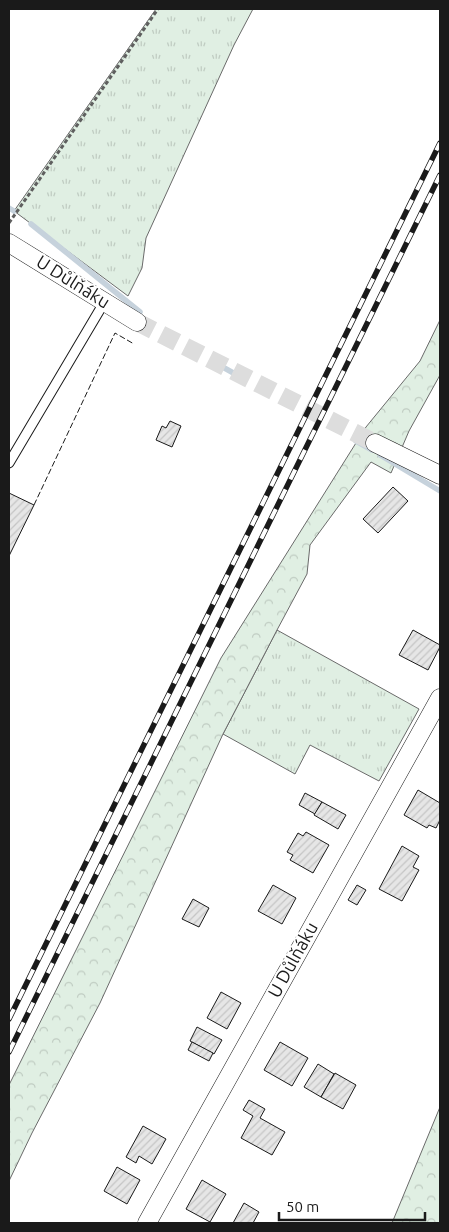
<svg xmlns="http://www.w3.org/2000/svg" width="449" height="1232" font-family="Ubuntu,sans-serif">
<defs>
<pattern id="grass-tufts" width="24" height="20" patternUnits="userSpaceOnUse" patternTransform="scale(1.25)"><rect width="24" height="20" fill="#e0efe3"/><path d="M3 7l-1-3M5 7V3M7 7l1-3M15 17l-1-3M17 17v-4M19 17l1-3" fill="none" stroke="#c0ccc2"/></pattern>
<pattern id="forest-crowns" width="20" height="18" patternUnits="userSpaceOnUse" patternTransform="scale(1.25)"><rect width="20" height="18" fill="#e0efe3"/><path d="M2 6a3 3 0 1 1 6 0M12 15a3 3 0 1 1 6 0" fill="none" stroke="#c0ccc2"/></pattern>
<pattern id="building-hatch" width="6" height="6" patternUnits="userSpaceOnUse" patternTransform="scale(1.25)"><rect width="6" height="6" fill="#e6e6e6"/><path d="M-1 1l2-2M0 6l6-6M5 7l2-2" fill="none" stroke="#c5c5c5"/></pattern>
</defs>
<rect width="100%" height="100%" fill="#fff"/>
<g fill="url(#grass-tufts)" stroke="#6a6a6a">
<polygon points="156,9 253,9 234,45 146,238 142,268 128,296 14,211"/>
<polygon points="277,630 419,709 379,781 310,745 295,774 223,734"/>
</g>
<g fill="url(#forest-crowns)" stroke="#6a6a6a">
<polygon points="440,320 440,375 409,431 391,473 371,462 310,545 307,574 277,630 223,734 100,1003 32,1133 9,1181 9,1085 221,658 366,427 420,361"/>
<polygon points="440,1107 440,1223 392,1223"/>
</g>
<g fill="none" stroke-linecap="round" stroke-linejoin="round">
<g stroke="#c6d2dc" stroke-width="5.5">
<polyline points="9,208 14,211"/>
<polyline points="31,224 140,312"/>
<polyline points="212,361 244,379"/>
<polyline points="331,426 333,428"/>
<polyline points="356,441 372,450"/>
<polyline points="380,455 440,491"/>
</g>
</g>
<g fill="url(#building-hatch)" stroke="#1a1a1a">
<polygon points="170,421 181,426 172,447 156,440 162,426 166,428"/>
<polygon points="393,487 408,501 378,533 363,519"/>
<polygon points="9,493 34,505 9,556"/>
<polygon points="413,630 440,645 440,647 428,670 399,655"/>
<polygon points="418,790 440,803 440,820 436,828 429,825 427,828 404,815"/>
<polygon points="305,793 322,802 315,814 299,805"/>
<polygon points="322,802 346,815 338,829 314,815"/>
<polygon points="306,832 329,845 313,873 290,860 293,855 287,852 298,833 303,836"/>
<polygon points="402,846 419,856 413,867 419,870 402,901 379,889"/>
<polygon points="273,885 296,898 282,924 258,911"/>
<polygon points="357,885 366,890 357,905 348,900"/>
<polygon points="193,899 209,908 199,927 182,919"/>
<polygon points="221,992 241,1003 227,1029 207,1018"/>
<polygon points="197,1027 222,1040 214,1054 190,1041"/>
<polygon points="192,1042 213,1053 209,1061 188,1050"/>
<polygon points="280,1042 308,1058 292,1086 264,1070"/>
<polygon points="318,1064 334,1074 321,1097 304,1087"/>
<polygon points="335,1073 356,1085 343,1109 321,1097"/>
<polygon points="249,1100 265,1109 260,1118 285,1132 272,1155 241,1138 253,1116 243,1110"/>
<polygon points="143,1126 166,1139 152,1164 139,1156 136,1163 126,1157"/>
<polygon points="117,1167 140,1180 127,1204 104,1191"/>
<polygon points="202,1180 226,1194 210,1222 186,1209"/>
<polygon points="244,1203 259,1212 253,1223 233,1223"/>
</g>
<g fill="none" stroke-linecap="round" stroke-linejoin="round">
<polyline stroke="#ddd" stroke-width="18" stroke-dasharray="18 9" stroke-linecap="butt" points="137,322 375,443"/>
<defs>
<polyline id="lane" points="9,463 105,301"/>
<g id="street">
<polyline points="9,243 137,322"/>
<polyline points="375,443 440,475"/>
<polyline points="147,1223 440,698"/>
</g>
</defs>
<use href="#lane" stroke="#1a1a1a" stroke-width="11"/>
<use href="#street" stroke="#1a1a1a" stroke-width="19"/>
<polyline stroke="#5f5f5f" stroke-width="3" stroke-dasharray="4 2.5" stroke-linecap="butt" points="9,223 158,9"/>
<use href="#lane" stroke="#fff" stroke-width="9"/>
<use href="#street" stroke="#fff" stroke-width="18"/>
<defs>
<g id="rail">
<polyline points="9,1019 440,143"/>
<polyline points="9,1052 440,175"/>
</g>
</defs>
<use href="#rail" stroke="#1a1a1a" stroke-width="5.5"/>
<use href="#rail" stroke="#fff" stroke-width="4" stroke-dasharray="11" stroke-linecap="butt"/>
<polyline stroke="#1a1a1a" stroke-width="1" stroke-dasharray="6 2.5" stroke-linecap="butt" points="34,505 115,333 134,344"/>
</g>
<g text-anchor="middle" stroke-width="4" stroke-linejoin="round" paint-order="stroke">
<g font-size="18" fill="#1a1a1a" stroke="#fff">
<text transform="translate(73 282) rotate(32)" y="6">U Důlňáku</text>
<text transform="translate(293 960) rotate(-61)" y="6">U Důlňáku</text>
</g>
</g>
<rect width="449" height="1232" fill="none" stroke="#1a1a1a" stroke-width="20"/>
<path d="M279 1212v8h146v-8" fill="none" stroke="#1a1a1a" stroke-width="2.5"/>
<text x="286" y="1212" font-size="15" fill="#1a1a1a" stroke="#ffffff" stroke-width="4" paint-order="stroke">50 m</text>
</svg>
